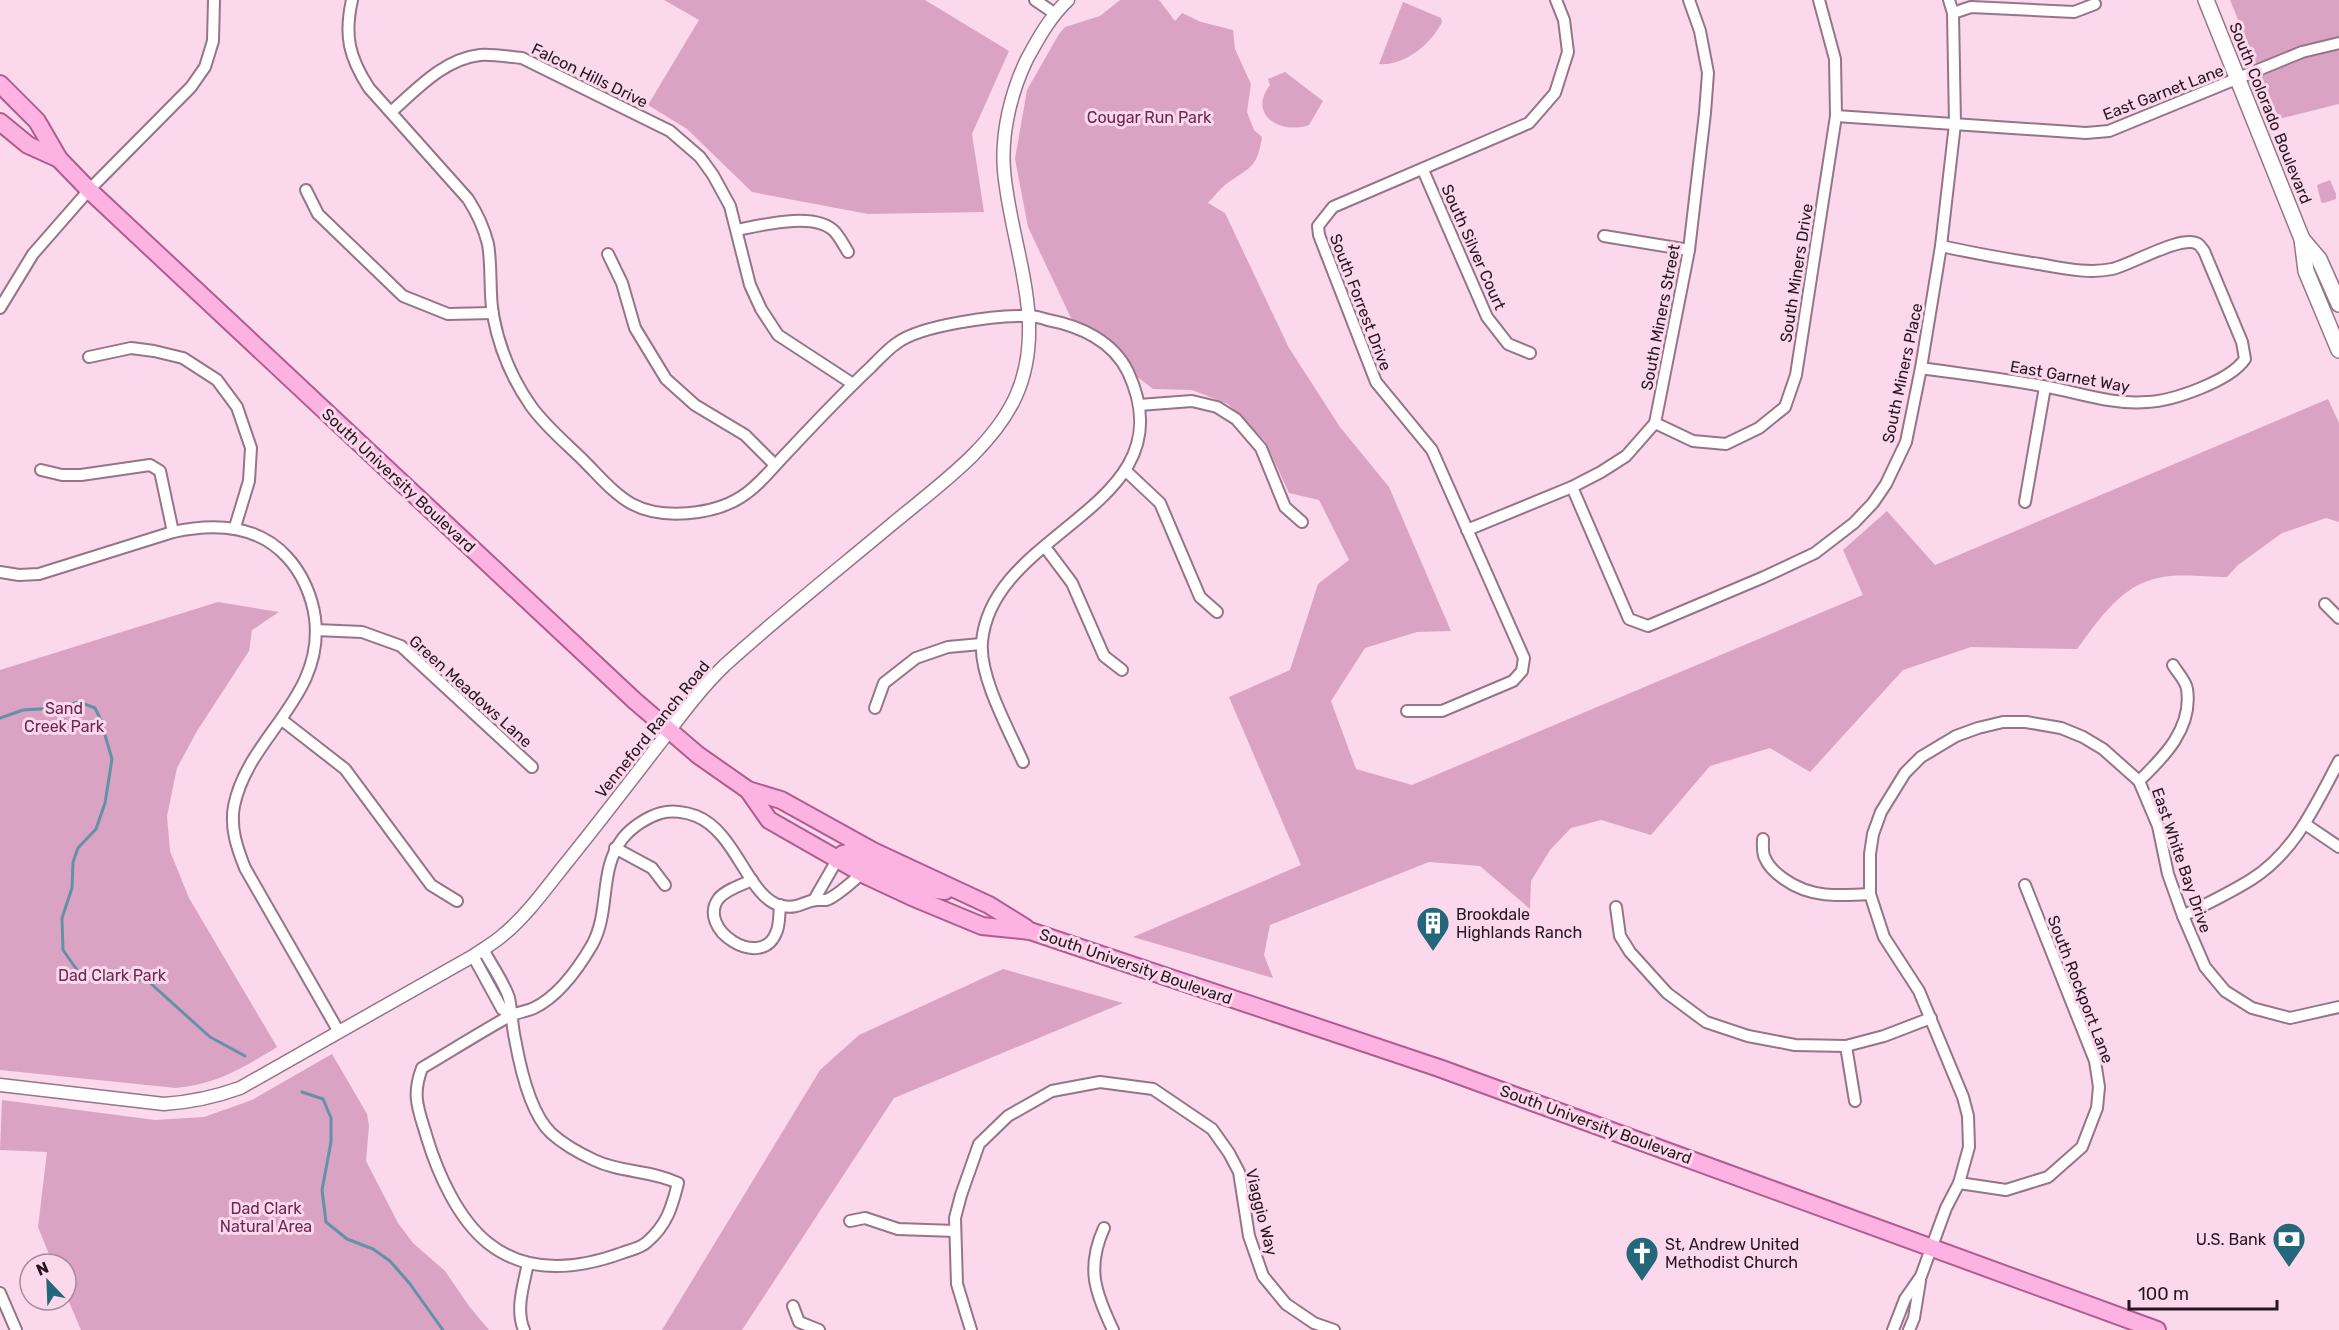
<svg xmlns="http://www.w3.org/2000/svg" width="2339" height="1330" font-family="Rubik,sans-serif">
<rect width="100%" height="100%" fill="#fcd8ec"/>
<g fill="#daa3c3">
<polygon points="664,0 925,0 1009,51 972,134 984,212 868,214 752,192 687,129 648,105 699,20"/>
<path d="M 1120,0 L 1159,0 L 1175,21 L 1182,13 L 1201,22 L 1233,30 L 1235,49 L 1251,84 L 1247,112 L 1254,130 L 1262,137 C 1257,167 1252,166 1229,182 C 1221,187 1215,196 1208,203 L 1225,213 L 1289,348 L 1340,427 L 1389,487 L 1451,631 L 1417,632 L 1365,648 L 1331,701 L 1356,769 L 1412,785 L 1863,595 L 1843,550 L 1887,511 L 1935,565 L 2328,399 L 2339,423 L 2339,522 L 2326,518 L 2282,533 L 2238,565 L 2227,577 C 2206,577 2178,573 2158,578 C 2121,585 2098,621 2077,649 L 1971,647 L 1903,670 L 1810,772 L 1770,748 L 1710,766 L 1651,835 L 1601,820 L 1571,828 L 1550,850 L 1531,881 L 1530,909 L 1480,866 L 1429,862 L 1270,925 L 1264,955 L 1273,978 L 1133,937 L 1301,865 L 1229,697 L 1290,670 L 1318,584 L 1349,560 L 1319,500 L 1289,493 L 1265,441 L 1228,404 L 1192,390 L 1153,389 L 1127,369 L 1101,338 L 1071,318 L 1028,227 L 1015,159 L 1027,90 L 1059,34 L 1065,27 L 1100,16 Z"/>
<polygon points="2230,0 2339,0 2339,104 2279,119"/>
<path d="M 1403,2 L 1441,18 L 1442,22 C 1431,44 1405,66 1379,64 Z"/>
<path d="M 1285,72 L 1323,101 L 1309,125 C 1281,135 1247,115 1270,85 L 1268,79 Z"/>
<polygon points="2330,180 2336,194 2336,199 2324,203 2321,202 2317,185"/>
<path d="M 218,602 L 279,612 L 252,630 L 249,651 L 197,731 L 177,768 L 167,816 L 170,851 L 189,898 L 277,1047 C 243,1068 217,1084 176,1088 L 0,1070 L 0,670 Z"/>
<polygon points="1003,969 1123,1003 894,1098 742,1330 662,1330 820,1070 859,1035"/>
<polygon points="332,1054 367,1114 369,1126 366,1161 398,1223 413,1243 445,1271 469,1306 489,1330 81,1330 66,1295 66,1264 53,1264 38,1227 47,1152 0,1150 2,1100 155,1120 204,1117 252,1100"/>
</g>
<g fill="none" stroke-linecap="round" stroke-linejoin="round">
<g stroke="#6392a5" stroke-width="3">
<polyline points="0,718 23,710 55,708 79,702 95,708 100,718 112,759 105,803 96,829 78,848 73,862 72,888 62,918 63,950 82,977 118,978 148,981 210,1037 245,1056"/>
<polyline points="302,1092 323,1099 331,1118 331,1142 322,1190 326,1222 347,1239 373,1249 390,1261 410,1284 443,1330"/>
</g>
<defs>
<g id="minor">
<path d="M 352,0 C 344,36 349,57 369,88 L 468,199 C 477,213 484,228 488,244 C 492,267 489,292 493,315 C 499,347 512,379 531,406 C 545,426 567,444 585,462 C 599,476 614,494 632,504 C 662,520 713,515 741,497 C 756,488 770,471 782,458 C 811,427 840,396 871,367 C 879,359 888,349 897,343 C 921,325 997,315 1028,316 C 1034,316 1042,318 1048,320 C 1080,326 1113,341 1128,372 C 1191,507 992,528 982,642 C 979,677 1009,730 1023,762"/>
<polyline points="1035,0 1054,13"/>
<polyline points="1953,13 1971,7 2074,12 2095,4"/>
<path d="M 391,112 C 417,89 444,59 480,55 C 494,54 508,57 522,58 L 670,131 L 700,157 L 713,175 L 730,206 L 750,285 L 761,309 L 778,335 L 853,384"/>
<polyline points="1836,116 2086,133 2109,131 2302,52 2339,43"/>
<polyline points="1423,170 1487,317 1508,344 1530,353"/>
<polyline points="306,190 318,214 403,296 448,314 493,313"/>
<path d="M 737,230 C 762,225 816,211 835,232 C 840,238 844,245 848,252"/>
<polyline points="1604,236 1689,250"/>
<polyline points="608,254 622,283 635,328 666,379 695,405 745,435 775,465"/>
<polyline points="0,308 33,254 89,190 191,87 205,67 213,41 214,0"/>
<polyline points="89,357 131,348 154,351 183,358 217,380 237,407 251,448 249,481 235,527"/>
<path d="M 1921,368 C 1963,374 2006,379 2048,387 C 2080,393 2114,405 2147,402 C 2173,401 2230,381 2245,359 L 2242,342 L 2204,251 C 2202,249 2201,246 2198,244 C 2182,234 2131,265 2112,269 C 2088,274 2063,268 2039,264 C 2006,259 1973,253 1941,246"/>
<polyline points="1139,405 1192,401 1217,407 1236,419 1261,448 1285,507 1302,522"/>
<polyline points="1655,423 1693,441 1726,444 1759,428 1785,407 1796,375 1836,116 1835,59 1819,0"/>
<polyline points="41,470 62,475 81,475 150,465 160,471 173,532"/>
<polyline points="1126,471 1160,503 1200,597 1217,612"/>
<polyline points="1572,487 1629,619 1648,626 1764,577 1815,553 1854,523 1873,503 1886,484 1906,442 1921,368 1941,246 1955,124 1953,13 1949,0"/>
<polyline points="2025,502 2045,387"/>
<polyline points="1467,530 1572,487 1601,472 1626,456 1655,423 1689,250 1705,113 1708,73 1700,31 1689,0"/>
<polyline points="1045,547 1072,583 1104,656 1122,670"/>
<path d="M 0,572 L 19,575 L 39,574 L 173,532 C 214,523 257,524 287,557 C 302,573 312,596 315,618 C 325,698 248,736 234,806 C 230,828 237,848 245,868 L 339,1032"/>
<polyline points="2325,604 2339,618"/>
<polyline points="316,630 362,632 401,646 532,767"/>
<polyline points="875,708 884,683 916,658 948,647 981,644"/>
<polyline points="1407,711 1442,711 1513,681 1522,671 1524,658 1432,450 1376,382 1319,235 1318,226 1333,207 1529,123 1555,93 1568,52 1564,20 1556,0"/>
<polyline points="282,720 345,769 431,885 457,901"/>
<path d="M 2139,781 C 2164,757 2193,728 2187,689 C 2186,681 2177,672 2173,665"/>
<polyline points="2305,824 2339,847"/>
<path d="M 1763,839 C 1763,845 1762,853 1765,858 C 1768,866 1777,874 1784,879 C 1810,898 1839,896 1870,894"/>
<polyline points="615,848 652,868 665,885"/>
<path d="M 752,880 C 742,885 727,889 719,898 C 695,929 761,971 776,933 C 780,925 779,914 780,905"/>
<polyline points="814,900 837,860"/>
<polyline points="1616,907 1620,936 1630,952 1667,993 1706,1022 1748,1036 1795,1045 1846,1046 1884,1036 1931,1018"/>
<path d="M 2183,916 C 2206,904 2230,893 2252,879 C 2295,852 2316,804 2339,761"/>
<path d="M 483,949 C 491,965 504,982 509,998 C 512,1012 512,1026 515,1039 C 520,1067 530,1113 551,1133 C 563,1144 579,1153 594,1160 C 621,1173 651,1170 678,1183 C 672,1207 667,1225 647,1242 C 641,1248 630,1250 622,1253 C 578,1269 528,1275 488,1243 C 458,1219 438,1174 427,1138 C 419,1110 411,1097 422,1068 C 451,1051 479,1033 508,1017 C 516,1012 526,1012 534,1008 C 559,996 578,969 592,945 C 611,911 598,870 623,838 C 632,827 647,817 661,813 C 672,810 686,812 696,816 C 737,832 748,899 782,906 C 801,909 802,901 817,900 C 817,900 825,900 826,900 C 838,896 852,881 863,873"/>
<polyline points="473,956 502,1009 511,1015"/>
<polyline points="1846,1046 1855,1101"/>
<polyline points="1959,1183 2006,1190 2048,1177 2082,1147 2097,1108 2099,1087 2095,1061 2025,885"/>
<polyline points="850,1221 865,1218 898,1229 955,1231"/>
<path d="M 1104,1228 C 1086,1268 1095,1292 1113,1330"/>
<polyline points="0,1293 16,1330"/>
<polyline points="793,1306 799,1322 819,1330"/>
<path d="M 524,1330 C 515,1309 524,1284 528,1263"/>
<polyline points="971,1330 957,1284 955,1218 961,1195 979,1144 1008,1116 1052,1091 1100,1082 1153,1089 1212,1129 1229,1153 1239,1172 1249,1236 1263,1276 1286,1304 1314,1323 1334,1330"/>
<polyline points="1893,1330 1905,1299 1921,1276 1946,1208 1959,1183 1969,1147 1968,1116 1963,1097 1919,991 1884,937 1870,894 1870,854 1873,834 1881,812 1905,773 1921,757 1956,736 1978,728 2003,722 2026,722 2061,728 2083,737 2103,749 2139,781 2158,826 2168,874 2183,916 2205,967 2225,991 2252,1008 2290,1018 2339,1007"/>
<polyline points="1909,1330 1914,1318 1920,1281"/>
</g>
<path id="tertiary" d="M 0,1085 L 164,1104 C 192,1102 215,1097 240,1088 L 473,956 C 483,949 494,943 503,935 C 526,916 544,891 563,867 C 597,825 630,782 663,739 C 682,714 702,687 725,665 C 779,616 836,571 891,525 C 935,488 992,449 1016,396 C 1049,322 1010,245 1004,170 C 1001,133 1011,92 1027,59 C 1039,37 1050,17 1068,0"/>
<g id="secondary">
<polyline points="2206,0 2302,239 2306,271 2339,350"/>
<polyline points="2302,239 2319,259 2339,304"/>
</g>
<g id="primary">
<polyline points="0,84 37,121 59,159 89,190 635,701 698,755 748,790 781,800 873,851 989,905 1026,928"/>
<polyline points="0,122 28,145 59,159"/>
<polyline points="748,790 769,820 867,876 912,897 982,926 1030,931 1439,1068 2157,1330"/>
<polyline points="837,860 843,854 851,852 922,888 945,891"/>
</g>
</defs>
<use href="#minor" stroke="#957587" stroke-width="14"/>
<use href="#tertiary" stroke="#957587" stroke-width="15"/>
<use href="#secondary" stroke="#957587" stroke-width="18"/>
<use href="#primary" stroke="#b05c91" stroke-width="20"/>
<use href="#minor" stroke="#fff" stroke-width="10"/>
<use href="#tertiary" stroke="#fff" stroke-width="12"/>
<use href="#secondary" stroke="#fff" stroke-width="15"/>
<use href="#primary" stroke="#fdb3e2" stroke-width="16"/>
</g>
<defs>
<symbol id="building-pin" viewBox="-11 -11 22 30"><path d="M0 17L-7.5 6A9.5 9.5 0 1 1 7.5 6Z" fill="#25677a" stroke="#fcd8ec"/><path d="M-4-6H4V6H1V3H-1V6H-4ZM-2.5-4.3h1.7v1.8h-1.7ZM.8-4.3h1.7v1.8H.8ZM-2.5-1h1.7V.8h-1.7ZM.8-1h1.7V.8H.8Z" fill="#fff"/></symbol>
<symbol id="bank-pin" viewBox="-11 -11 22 30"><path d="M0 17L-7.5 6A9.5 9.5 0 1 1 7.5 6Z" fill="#25677a" stroke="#fcd8ec"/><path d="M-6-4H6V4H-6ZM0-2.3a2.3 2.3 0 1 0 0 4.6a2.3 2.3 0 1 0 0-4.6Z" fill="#fff"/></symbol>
<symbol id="church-pin" viewBox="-11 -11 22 30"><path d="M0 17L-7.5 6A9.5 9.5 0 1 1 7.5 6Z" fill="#25677a" stroke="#fcd8ec"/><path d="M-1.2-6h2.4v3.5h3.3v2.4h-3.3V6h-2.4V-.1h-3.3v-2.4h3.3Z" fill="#fff"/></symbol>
</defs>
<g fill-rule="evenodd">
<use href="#building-pin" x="1414" y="904" width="38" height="52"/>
<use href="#bank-pin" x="2270" y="1220" width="38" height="52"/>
<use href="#church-pin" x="1623" y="1234" width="38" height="52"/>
</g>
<g text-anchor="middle" stroke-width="6" stroke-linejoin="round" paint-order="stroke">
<g font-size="16" fill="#24171f" stroke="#fcd8ec">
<text transform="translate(590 75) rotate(26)" y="6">Falcon Hills Drive</text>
<text transform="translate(2163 92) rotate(-21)" y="6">East Garnet Lane</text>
<text transform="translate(2271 113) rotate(68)" y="6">South Colorado Boulevard</text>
<text transform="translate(1474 247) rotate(66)" y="6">South Silver Court</text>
<text transform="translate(1796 273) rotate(-81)" y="6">South Miners Drive</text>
<text transform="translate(1361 302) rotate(69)" y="6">South Forrest Drive</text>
<text transform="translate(1660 317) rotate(-79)" y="6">South Miners Street</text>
<text transform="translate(1902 373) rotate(-78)" y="6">South Miners Place</text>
<text transform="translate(2070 376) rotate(10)" y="6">East Garnet Way</text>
<text transform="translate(399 480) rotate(43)" y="6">South University Boulevard</text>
<text transform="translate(471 691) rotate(42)" y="6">Green Meadows Lane</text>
<text transform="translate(652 729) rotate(-51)" y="6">Venneford Ranch Road</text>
<text transform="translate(2182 860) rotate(71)" y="6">East White Bay Drive</text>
<text transform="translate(1136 966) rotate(19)" y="6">South University Boulevard</text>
<text transform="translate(2081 989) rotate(69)" y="6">South Rockport Lane</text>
<text transform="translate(1596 1124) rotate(20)" y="6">South University Boulevard</text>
<text transform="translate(1262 1212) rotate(76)" y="6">Viaggio Way</text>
</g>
<g font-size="16" fill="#6b2853" stroke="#fcd8ec">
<text x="1149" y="123">Cougar Run Park</text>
<text x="64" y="714">Sand<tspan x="64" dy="18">Creek Park</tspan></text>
<text x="112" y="981">Dad Clark Park</text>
<text x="266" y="1214">Dad Clark<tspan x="266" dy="18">Natural Area</tspan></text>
</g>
<g font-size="16" fill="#24171f" stroke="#fcd8ec" text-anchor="start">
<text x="1456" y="920">Brookdale<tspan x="1456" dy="18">Highlands Ranch</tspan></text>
<text x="2266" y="1245" text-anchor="end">U.S. Bank</text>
<text x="1665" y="1250">St, Andrew United<tspan x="1665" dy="18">Methodist Church</tspan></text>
</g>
</g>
<g transform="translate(48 1282) rotate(337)"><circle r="28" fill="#fcd8ec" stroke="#a68b9a" stroke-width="1.5"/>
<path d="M0-4.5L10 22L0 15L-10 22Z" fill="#25677a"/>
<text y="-9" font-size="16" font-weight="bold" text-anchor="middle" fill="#24171f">N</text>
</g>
<path d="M2129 1300v9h148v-9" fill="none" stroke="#24171f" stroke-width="3"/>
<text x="2138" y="1300" font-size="18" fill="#24171f" stroke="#fcd8ec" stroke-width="4.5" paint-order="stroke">100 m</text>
</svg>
